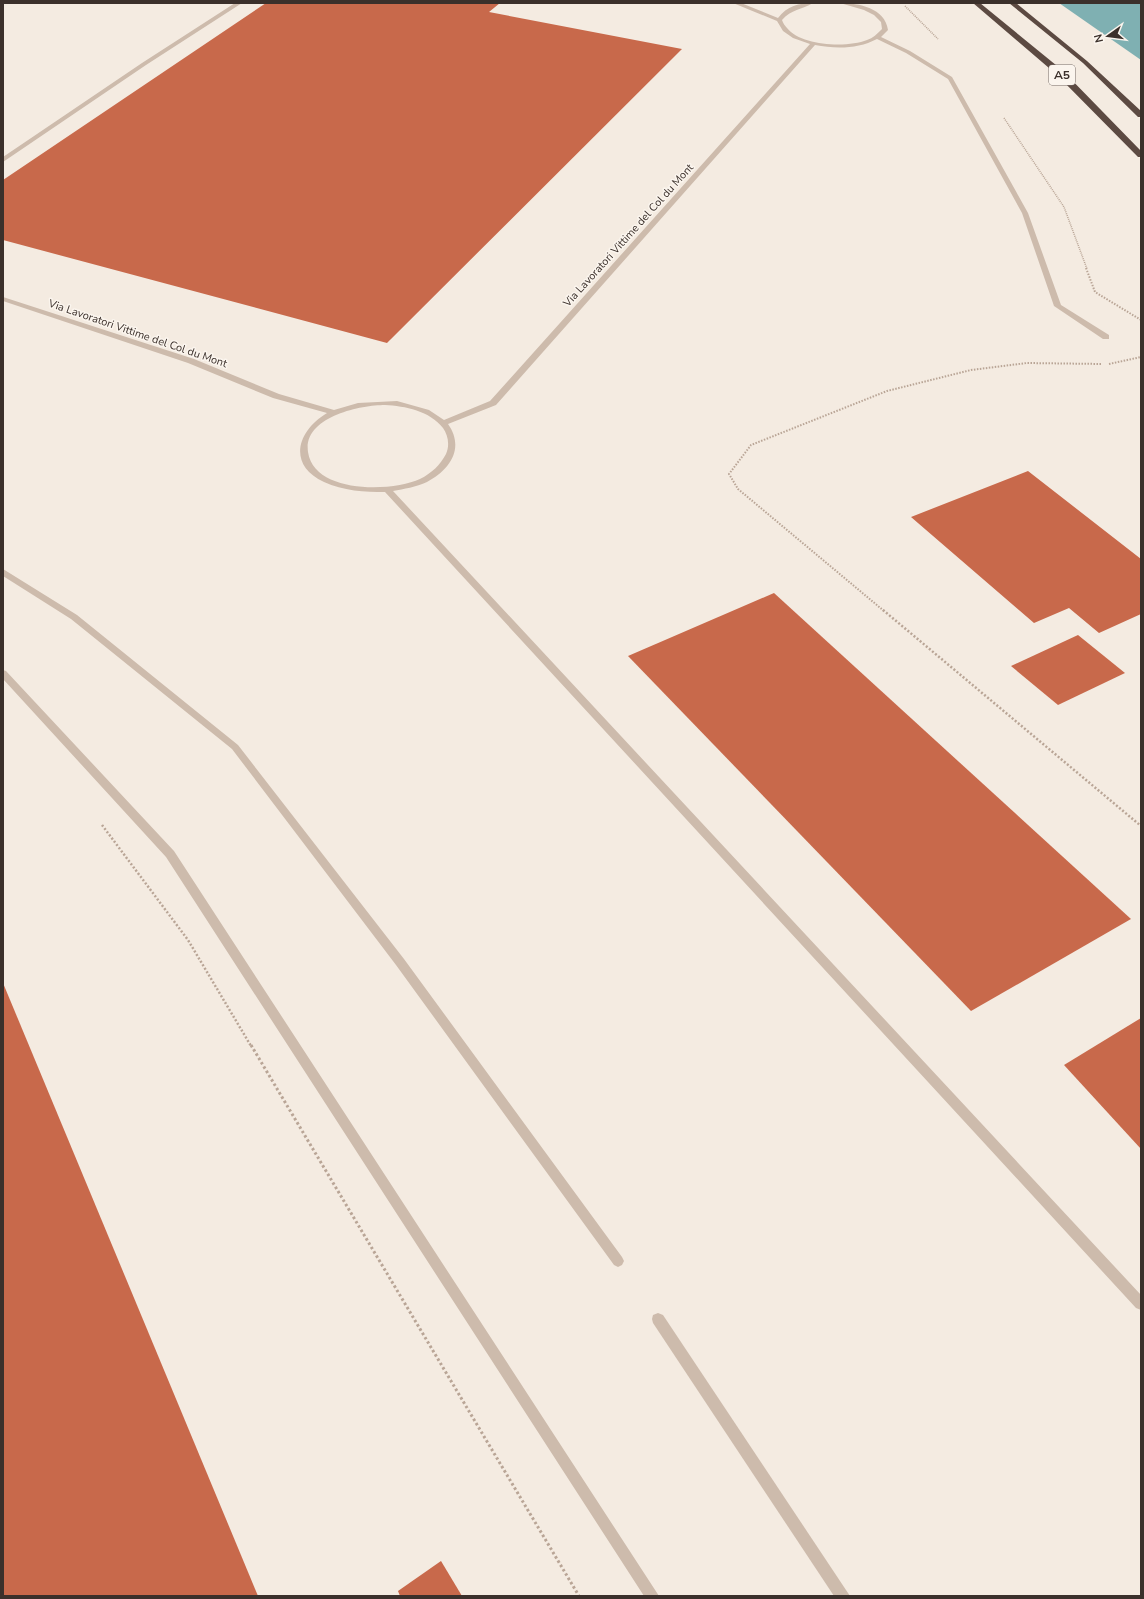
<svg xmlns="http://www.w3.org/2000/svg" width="1144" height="1599" font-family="'Nunito Sans',sans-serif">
<rect width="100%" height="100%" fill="#f4ebe1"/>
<polygon fill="#7fb0b2" points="1059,3 1141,3 1141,60"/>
<g fill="#c8694b">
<polygon points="266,3 500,3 489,12 682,49 387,343 3,240 3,180"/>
<polygon points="1028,471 1141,559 1141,614 1099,633 1069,608 1034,623 911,517"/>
<polygon points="774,593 1131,919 971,1011 628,656"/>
<polygon points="1078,635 1125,673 1058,705 1011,666"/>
<polygon points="3,983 258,1596 3,1596"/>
<polygon points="1141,1018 1141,1149 1064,1065"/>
<polygon points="441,1561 462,1596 400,1596 398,1591"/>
</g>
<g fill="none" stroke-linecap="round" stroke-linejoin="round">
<g stroke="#b9a596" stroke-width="1.5" stroke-dasharray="1 1" stroke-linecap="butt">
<polyline points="905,6 938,39"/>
<polyline points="1004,118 1064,207 1087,269"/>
</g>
<g stroke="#b9a596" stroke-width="2" stroke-dasharray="1.5 1.5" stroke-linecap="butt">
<polyline points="1086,268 1095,292 1141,320"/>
<polyline points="1109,364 1141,357"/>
<polyline points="884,611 738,489 729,474 751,445 887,391 971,370 1027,363 1102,364"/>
</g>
<g stroke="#b9a596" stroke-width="2.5" stroke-dasharray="2 2" stroke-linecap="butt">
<polyline points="883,610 1141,826"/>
<polyline points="102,825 188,940 251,1046"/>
</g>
<polyline stroke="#b9a596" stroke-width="3" stroke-dasharray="2.5 2.5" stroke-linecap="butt" points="251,1045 579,1596"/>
<g fill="#cdbbac" fill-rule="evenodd">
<polygon points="3,569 77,615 238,745 404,959 622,1257 624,1261 622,1265 618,1267 614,1265 396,965 232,749 71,619 3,576"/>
<polygon points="658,1313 663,1315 850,1596 834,1596 653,1323 652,1319 653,1315"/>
</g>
<g fill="#cdbbac" fill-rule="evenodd">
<polygon points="235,3 242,3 146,65 3,162 3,157 142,63"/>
<path d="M 733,3 L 741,3 L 778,18 C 787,6 799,3 813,3 C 802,10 791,9 782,20 C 783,23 785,26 787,28 C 801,46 847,48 867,40 C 873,38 877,34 882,29 L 881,22 L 874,15 L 864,10 L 840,3 C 859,3 885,8 888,30 L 881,37 L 910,51 L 952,77 L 1028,213 L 1061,305 L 1109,335 L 1109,339 L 1103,339 L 1054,306 L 1022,213 L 948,79 L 906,53 L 877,39 C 858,49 836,49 815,45 L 496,405 L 448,424 C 465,448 450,470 427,482 C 416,487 404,489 393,491 L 1141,1295 L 1141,1310 L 1136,1308 L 385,492 C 365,492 343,491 324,482 C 287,465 297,431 327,413 L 273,398 L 188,363 L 3,301 L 3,297 L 194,359 L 279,394 L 334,410 L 358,403 L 397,401 L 429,410 L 444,420 L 490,401 L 810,44 L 793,38 L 783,31 L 777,21 ZM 385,405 C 405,406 430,411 443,428 C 448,435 450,445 446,454 C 440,465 432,473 420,479 C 392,492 314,494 308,452 C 303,417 360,405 385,405 Z"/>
</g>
<polygon fill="#cdbbac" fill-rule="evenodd" points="3,670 6,671 174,851 659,1596 644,1596 166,857 3,679"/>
<g fill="#5c4a42" fill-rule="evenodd">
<polygon points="973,3 980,3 1062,70 1141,151 1141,157 1138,157 1056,74"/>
<polygon points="1009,3 1016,3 1087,61 1141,111 1141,117 1138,117 1083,63"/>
</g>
</g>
<g text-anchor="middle" stroke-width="3" stroke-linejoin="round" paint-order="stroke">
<g font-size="11" fill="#3b302b" stroke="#fbf5ee">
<text transform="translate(628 235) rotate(-48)" y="4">Via Lavoratori Vittime del Col du Mont</text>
<text transform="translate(138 333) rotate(19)" y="4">Via Lavoratori Vittime del Col du Mont</text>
</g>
<rect fill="#fbf5ee" stroke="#756b66" stroke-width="1" x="1049" y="65" width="26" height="20" rx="3"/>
<g font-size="12" font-weight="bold" fill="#3b302b">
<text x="1062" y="79">A5</text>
</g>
</g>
<rect width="1144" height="1599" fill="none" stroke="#3b302b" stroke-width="8"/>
<g transform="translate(1108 36) rotate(256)" stroke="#fbf5ee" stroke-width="3" paint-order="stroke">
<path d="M0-3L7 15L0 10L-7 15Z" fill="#3b302b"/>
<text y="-6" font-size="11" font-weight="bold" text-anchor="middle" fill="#3b302b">N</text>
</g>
</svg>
